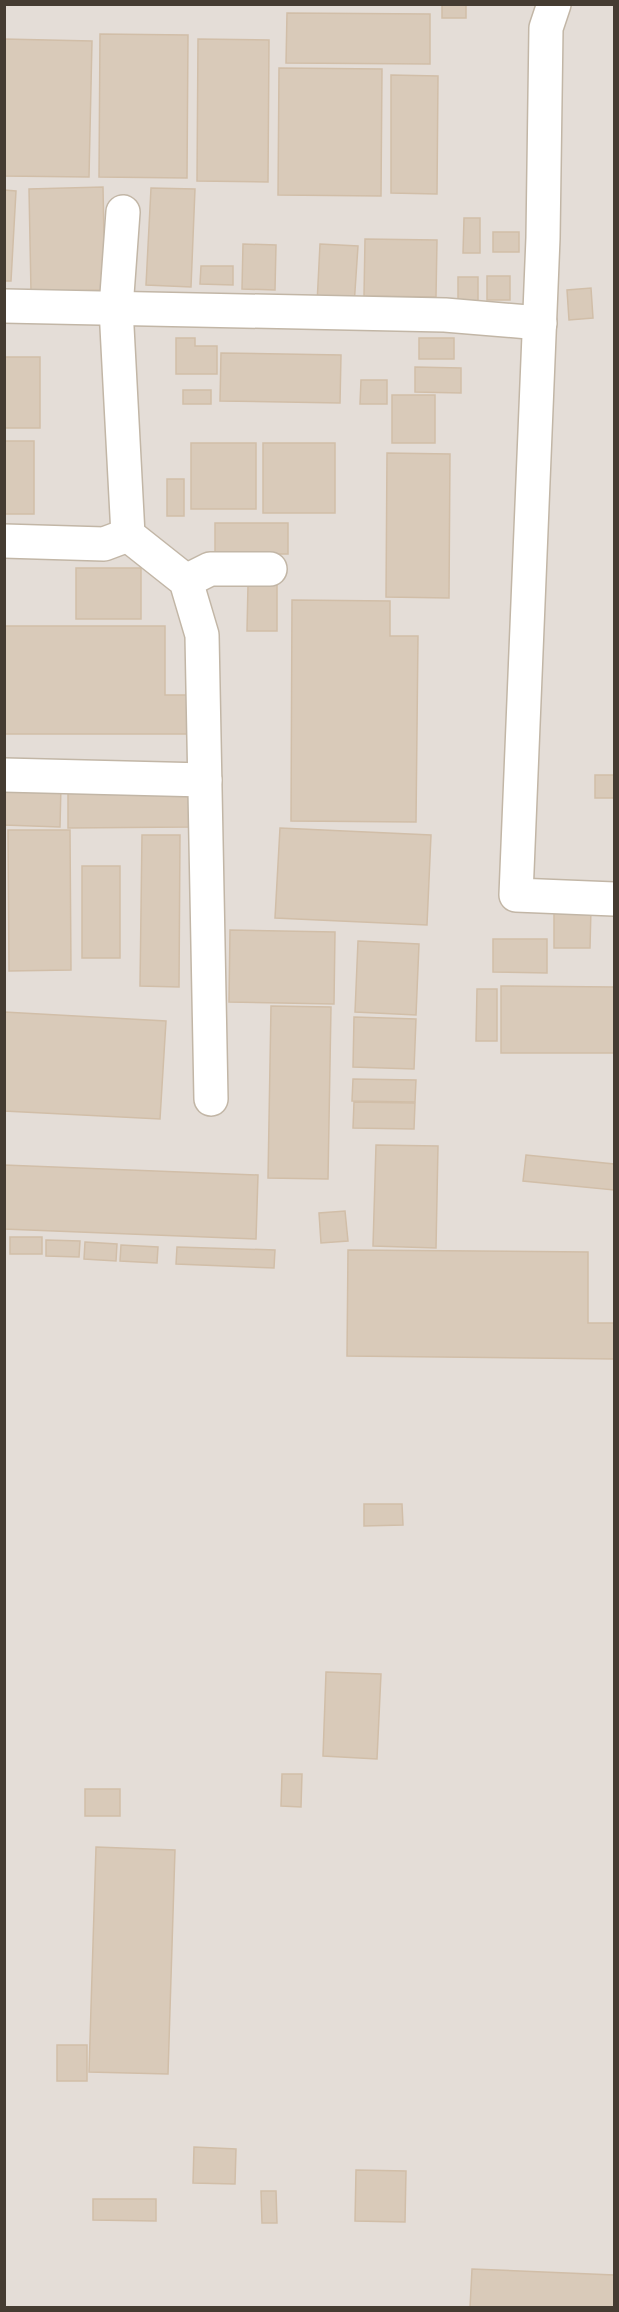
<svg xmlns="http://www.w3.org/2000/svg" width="619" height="2312" font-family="'Golos Text',sans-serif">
<rect width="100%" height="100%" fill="#f3ece1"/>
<rect fill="#e4ddd7" x="5" y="5" width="609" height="2302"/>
<g fill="#d9cab9" stroke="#d1bea8" stroke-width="1.5">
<rect x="442" y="4" width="24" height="14"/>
<polygon points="287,13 430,14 430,64 286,63"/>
<polygon points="100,34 188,35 187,178 99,177"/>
<polygon points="4,39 92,41 89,177 4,176"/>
<polygon points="198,39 269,40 268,182 197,181"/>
<polygon points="279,68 382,69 381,196 278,195"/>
<polygon points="391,75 438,76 437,194 391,193"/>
<polygon points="103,187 105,290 31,292 29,189"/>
<polygon points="151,188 195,189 191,287 146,285"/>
<polygon points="4,190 16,191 11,281 4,281"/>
<polygon points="464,218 480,218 480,253 463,253"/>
<rect x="493" y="232" width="26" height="20"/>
<polygon points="365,239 437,240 436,297 364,296"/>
<polygon points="243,244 276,245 275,290 242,289"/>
<polygon points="320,244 358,246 354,306 317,304"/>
<polygon points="201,266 233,266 233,285 200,284"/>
<rect x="487" y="276" width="23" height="24"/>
<rect x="458" y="277" width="20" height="28"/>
<polygon points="591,288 593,318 569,320 567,290"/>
<polygon points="176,338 195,338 195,346 217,346 217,374 176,374"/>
<rect x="419" y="338" width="35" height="21"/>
<polygon points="221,353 341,355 340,403 220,401"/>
<rect x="4" y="357" width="36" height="71"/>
<polygon points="415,367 461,368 461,393 415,392"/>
<polygon points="361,380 387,380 387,404 360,404"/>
<rect x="183" y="390" width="28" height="14"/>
<rect x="392" y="395" width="43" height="48"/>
<rect x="4" y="441" width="30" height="73"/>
<rect x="191" y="443" width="65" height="66"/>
<rect x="263" y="443" width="72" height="70"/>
<polygon points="387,453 450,454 449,598 386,597"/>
<rect x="167" y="479" width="17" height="37"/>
<rect x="215" y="523" width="73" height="31"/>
<rect x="76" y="568" width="65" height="51"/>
<polygon points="248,585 277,585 277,631 247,631"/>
<polygon points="292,600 390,601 390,636 418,636 416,822 291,821"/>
<polygon points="4,626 165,626 165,695 197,695 197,734 4,734"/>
<rect x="595" y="775" width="19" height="23"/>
<polygon points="4,784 61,785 60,827 4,825"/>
<polygon points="189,788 189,827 68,828 68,789"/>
<polygon points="280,828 431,835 427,925 275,918"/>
<polygon points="8,830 70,830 71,970 9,971"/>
<polygon points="142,835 180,835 179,987 140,986"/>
<rect x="82" y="866" width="38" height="92"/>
<polygon points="554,908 591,908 590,948 554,948"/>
<polygon points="230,930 335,932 334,1004 229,1002"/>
<polygon points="493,939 547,939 547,973 493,972"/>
<polygon points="358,941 419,944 416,1015 355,1012"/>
<polygon points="501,986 614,987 614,1053 501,1053"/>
<polygon points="477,989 497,989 497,1041 476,1041"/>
<polygon points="271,1006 331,1007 328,1179 268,1178"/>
<polygon points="4,1012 166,1021 160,1119 4,1111"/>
<polygon points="354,1017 416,1019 414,1069 353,1067"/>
<polygon points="353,1079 416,1080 415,1102 352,1101"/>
<polygon points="354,1102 415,1103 414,1129 353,1128"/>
<polygon points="376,1145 438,1146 436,1248 373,1246"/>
<polygon points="526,1155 614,1164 614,1190 523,1181"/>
<polygon points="4,1165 258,1175 256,1239 4,1229"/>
<polygon points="345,1211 348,1241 321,1243 319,1213"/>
<rect x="10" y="1237" width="32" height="17"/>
<polygon points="46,1240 80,1241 79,1257 46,1256"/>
<polygon points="85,1242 117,1244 116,1261 84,1259"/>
<polygon points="121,1245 158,1247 157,1263 120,1261"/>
<polygon points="177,1247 275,1250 274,1268 176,1264"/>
<polygon points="348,1250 588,1252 588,1323 614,1323 614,1359 347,1356"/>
<polygon points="364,1504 402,1504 403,1525 364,1526"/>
<polygon points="326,1672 381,1674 377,1759 323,1756"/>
<polygon points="282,1774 302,1774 301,1807 281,1806"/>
<rect x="85" y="1789" width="35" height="27"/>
<polygon points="96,1847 175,1850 168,2074 89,2072"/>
<rect x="57" y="2045" width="30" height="36"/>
<polygon points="194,2147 236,2149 235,2184 193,2183"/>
<polygon points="356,2170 406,2171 405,2222 355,2221"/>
<polygon points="261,2191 276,2191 277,2223 262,2223"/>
<polygon points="93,2199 156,2199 156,2221 93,2220"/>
<polygon points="472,2269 614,2275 614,2308 470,2308"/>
</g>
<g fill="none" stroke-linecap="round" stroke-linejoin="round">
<defs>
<g id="minor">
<polyline points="554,4 546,28 543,238 516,895 614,899"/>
<polyline points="123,212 116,308 128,535 186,581 202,635 211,1099"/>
<polyline points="4,306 445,315 540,323"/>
<polyline points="4,541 104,544 128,535"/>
<polyline points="186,581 210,569 270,569"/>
<polyline points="4,775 205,780"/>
</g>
</defs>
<use href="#minor" stroke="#c2b6a6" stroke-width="36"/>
<use href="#minor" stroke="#fff" stroke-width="33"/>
</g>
<rect width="619" height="2312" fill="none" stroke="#453c32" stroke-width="12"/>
</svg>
